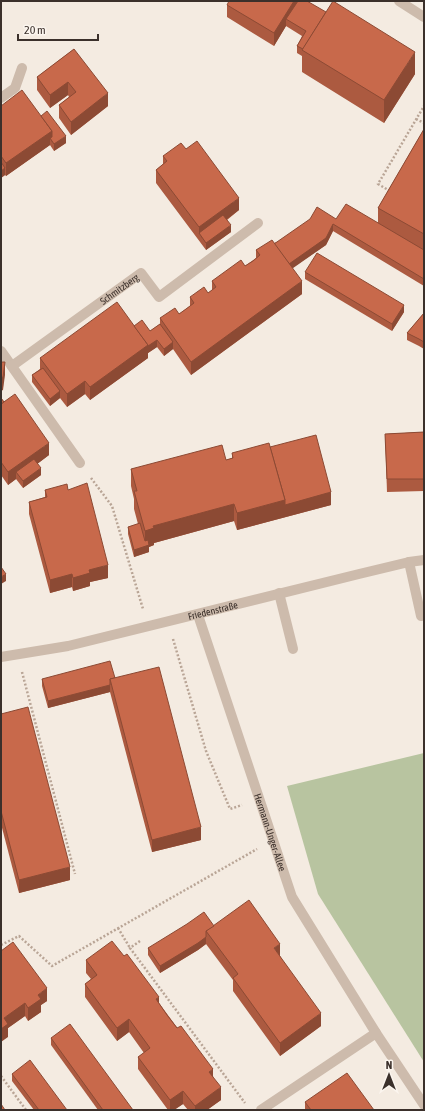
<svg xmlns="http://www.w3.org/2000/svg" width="425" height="1111" font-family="'Asap Condensed',sans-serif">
<rect width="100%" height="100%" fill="#f4ebe1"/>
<polygon fill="#b8c4a0" points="424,753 424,1062 318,894 287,786"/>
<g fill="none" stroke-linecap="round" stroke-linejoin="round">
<g stroke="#b9a596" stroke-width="2.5" stroke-dasharray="2 2" stroke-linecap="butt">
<polyline points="416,119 424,123"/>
<polyline points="390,191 378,184 424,106"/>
<polyline points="91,478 112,506 143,609"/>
<polyline points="173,639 206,751 230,809 242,805"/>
<polyline points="22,672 75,874"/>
<polyline points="118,928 130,948"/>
<polyline points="140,941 130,948 245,1103"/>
<polyline points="1,945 19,936 52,966 257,849"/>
<polyline points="1,1076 26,1110"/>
</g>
<g stroke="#cdbbac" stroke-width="10">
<polyline points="409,562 421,616"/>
<polyline points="279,593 293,649"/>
</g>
<g stroke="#cdbbac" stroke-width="10">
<polyline points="399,1 424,17"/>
<polyline points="1,98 15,88 22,68"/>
<polyline points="1,351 80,463"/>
<path id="s1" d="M 12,366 L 141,273 L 159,297 L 258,223"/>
<path id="s2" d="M 198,615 L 292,897 L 376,1033 L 424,1105"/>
<path id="s3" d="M 1,657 L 68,646 L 359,574 L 409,562 L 424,560"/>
<polyline points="261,1110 376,1033"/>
</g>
</g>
<g fill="#ac5a40">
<polygon points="307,1 415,74 384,123 302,72 302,56 297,53 297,46 302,36 286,26 274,46 227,17 227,5"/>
<polygon points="74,49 108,106 71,135 59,118 59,105 69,97 68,95 50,108 37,90 37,77"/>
<polygon points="1,106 41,116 66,143 54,151 50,145 6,176 5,175 1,178"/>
<polygon points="424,129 424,286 333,231 326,245 292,268 302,294 191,375 173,349 164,356 157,347 148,353 148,358 90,400 85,394 67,407 60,398 50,406 32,382 32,375 40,369 40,358 134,326 150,331 160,324 160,318 179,314 190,306 190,297 208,293 212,290 212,281 245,266 256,258 256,250 336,219 378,223 378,208"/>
<polygon points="186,149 239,210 227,220 231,232 206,250 156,183 156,170 163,164 163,156"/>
<polygon points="305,272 404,312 392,331 305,279"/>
<polygon points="424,313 424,349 419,346 407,340 407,333"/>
<polygon points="1,398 49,455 37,464 41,475 23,488 16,479 8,485 1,475"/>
<polygon points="424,432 424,491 387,492 385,434"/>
<polygon points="270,447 331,505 237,530 234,521 154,543 154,545 149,547 149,552 134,557 128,534 128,527 138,524 134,509 134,499 131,486 131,469 226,460 232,458 232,453"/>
<polygon points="45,490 68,490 108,578 90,582 90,586 73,591 72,587 50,593 29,514 29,502 45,497"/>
<polygon points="115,678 201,840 152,852 110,692 48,708 42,686 42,679"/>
<polygon points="1,714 70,880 19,893 1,824"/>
<polygon points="214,926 280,956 321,1026 280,1056 233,991 233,980 206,944 198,950 160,973 148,955 148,948"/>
<polygon points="1,951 47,1001 41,1005 41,1012 28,1021 25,1016 8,1028 8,1037"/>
<polygon points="86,960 159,1003 213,1076 221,1100 207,1110 188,1110 183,1104 174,1110 168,1110 138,1069 138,1057 144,1053 129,1032 117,1041 85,997 85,984 91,979 86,973"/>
<polygon points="51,1038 133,1110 98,1110 51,1045"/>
<polygon points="12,1074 67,1110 34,1110 12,1081"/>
<polygon points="305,1102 374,1110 305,1110"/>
</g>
<g fill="#8c4a34">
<polygon points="294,1 300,1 286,19 286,26 274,46 274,33"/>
<polygon points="415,52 415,74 384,123 384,100"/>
<polygon points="68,82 68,95 50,108 50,95"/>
<polygon points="108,93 108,106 71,135 71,122"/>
<polygon points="52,131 52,142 50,138 50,145 6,176 6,163"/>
<polygon points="66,136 66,143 54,151 54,144"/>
<polygon points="5,168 5,175 1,178 1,171"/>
<polygon points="239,198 239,210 202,238 199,233 199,227"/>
<polygon points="333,224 333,231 326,245 286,273 286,266"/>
<polygon points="231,225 231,232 206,250 206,243"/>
<polygon points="302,281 302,294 191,375 191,362"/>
<polygon points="404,305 404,312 392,331 392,324"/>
<polygon points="157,340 157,347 148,353 148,358 90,400 90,387 148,345"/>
<polygon points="173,342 173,349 164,356 164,349"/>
<polygon points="5,362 5,375 3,390 1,391 1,378"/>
<polygon points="85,381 85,394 67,407 67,394"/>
<polygon points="60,391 60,398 50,406 50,399"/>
<polygon points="49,443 49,455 20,477 16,472 16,479 8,485 8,472"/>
<polygon points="41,468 41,475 23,488 23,481"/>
<polygon points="331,492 331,505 237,530 237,513 285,500"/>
<polygon points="234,504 234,521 154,543 154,545 149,547 149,552 134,557 134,550 145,546 145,531 153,526"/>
<polygon points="108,565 108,578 90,582 90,586 73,591 73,578 89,570"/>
<polygon points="6,574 6,581 1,584 1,577"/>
<polygon points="72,574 72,587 50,593 50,580"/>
<polygon points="110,685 110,692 48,708 48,701"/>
<polygon points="201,827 201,840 152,852 152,840"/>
<polygon points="70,867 70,880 19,893 19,880"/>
<polygon points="206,937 206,944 198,950 160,973 160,966"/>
<polygon points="280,944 280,957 274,948"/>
<polygon points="47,988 47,1001 41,1005 41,1012 28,1021 28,1008 38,995"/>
<polygon points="159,997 159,1010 156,999"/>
<polygon points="25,1003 25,1016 8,1028 8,1037 1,1042 1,1029 4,1018"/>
<polygon points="321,1013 321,1026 280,1056 280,1043"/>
<polygon points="129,1019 129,1032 117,1041 117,1028"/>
<polygon points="213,1069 213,1082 209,1072"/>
<polygon points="221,1087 221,1100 207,1110 195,1110 195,1106"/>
<polygon points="183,1091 183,1104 174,1110 170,1110 170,1100"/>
</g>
<g fill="#c8694b" stroke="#8c4a34">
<polygon points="229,1 294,1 274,33 227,5"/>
<polygon points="298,1 307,1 326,12 303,49 297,46 306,31 286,19"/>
<polygon points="333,1 415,52 384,100 302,50"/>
<polygon points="74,49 108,93 71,122 59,105 76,92 68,82 50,95 37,77"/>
<polygon points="22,90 52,131 6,163 1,156 1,106"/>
<polygon points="47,111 66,136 54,144 50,138 52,137 52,131 41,116"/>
<polygon points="424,129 424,234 378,208"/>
<polygon points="197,141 239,198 199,227 156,170 167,161 163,156 181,143 186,149"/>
<polygon points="1,162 5,168 1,171"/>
<polygon points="346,204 424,250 424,279 333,224 326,238 289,264 274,244 310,219 317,207 336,219"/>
<polygon points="223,215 231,225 206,243 199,233"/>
<polygon points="272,240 302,281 191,362 160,318 175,308 179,314 186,309 194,303 190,297 204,287 208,293 216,287 212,281 241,260 245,266 253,261 260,255 256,250"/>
<polygon points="317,253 404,305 392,324 305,272"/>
<polygon points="117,302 148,345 90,387 85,381 67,394 40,358"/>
<polygon points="424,313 424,342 419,339 407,333"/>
<polygon points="142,320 150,331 160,324 173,342 164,349 157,340 148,346 148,345 134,326"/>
<polygon points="1,362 5,362 3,377 1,378"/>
<polygon points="43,368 60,391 50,399 32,375"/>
<polygon points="15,394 49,443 8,472 1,462 1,404"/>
<polygon points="1,398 4,402 1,404"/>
<polygon points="424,432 424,479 387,479 385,434"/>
<polygon points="316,435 331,492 285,505 285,500 270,447"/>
<polygon points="269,443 285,500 237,513 234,504 153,526 154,528 145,531 134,491 137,491 131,469 222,445 226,460 233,458 232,453"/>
<polygon points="34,459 41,468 23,481 16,472"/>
<polygon points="87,483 108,565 89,570 90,573 73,578 72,574 50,580 29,502 47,497 45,490 67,484 68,490"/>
<polygon points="140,523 145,541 148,540 149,545 134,550 128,527"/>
<polygon points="1,567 6,574 1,577"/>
<polygon points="110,661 115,678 110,679 110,685 48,701 42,679"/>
<polygon points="159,667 201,827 152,840 110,679"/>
<polygon points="28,707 70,867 19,880 1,811 1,714"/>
<polygon points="249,900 280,944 274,948 321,1013 280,1043 233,978 238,974 206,931"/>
<polygon points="204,912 214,926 206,931 206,937 198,943 160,966 148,948 187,924"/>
<polygon points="112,941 124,956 127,954 159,997 156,999 167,1015 177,1028 181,1026 213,1069 209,1072 221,1087 195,1106 183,1091 170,1100 138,1057 150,1048 129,1019 117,1028 85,984 97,975 86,960"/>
<polygon points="13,942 47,988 38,995 41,999 28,1008 25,1003 4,1018 8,1024 1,1029 1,951"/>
<polygon points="70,1024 133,1110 103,1110 51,1038"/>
<polygon points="30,1060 67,1110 39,1110 12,1074"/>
<polygon points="347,1073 374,1110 311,1110 305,1102"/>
<polygon points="1,1104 5,1110 1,1110"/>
</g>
<g text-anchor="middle" stroke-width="4" stroke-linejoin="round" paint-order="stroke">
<g font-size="10" fill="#3b302b" stroke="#fbf5ee">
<text dy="4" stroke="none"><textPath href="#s1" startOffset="132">Schmitzberg</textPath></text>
<text dy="4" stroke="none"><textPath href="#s3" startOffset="217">Friedenstraße</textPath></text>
<text dy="4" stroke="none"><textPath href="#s2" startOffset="229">Hermann-Unger-Allee</textPath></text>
</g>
</g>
<rect width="425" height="1111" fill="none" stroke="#3b302b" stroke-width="4"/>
<g transform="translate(389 1075)" stroke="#fbf5ee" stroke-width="3" paint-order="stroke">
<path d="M0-3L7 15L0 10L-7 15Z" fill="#3b302b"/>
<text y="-6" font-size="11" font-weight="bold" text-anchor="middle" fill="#3b302b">N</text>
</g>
<path d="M18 34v6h80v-6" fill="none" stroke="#3b302b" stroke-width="2"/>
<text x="24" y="34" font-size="12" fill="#3b302b" stroke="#fbf5ee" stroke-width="3" paint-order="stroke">20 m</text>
</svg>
